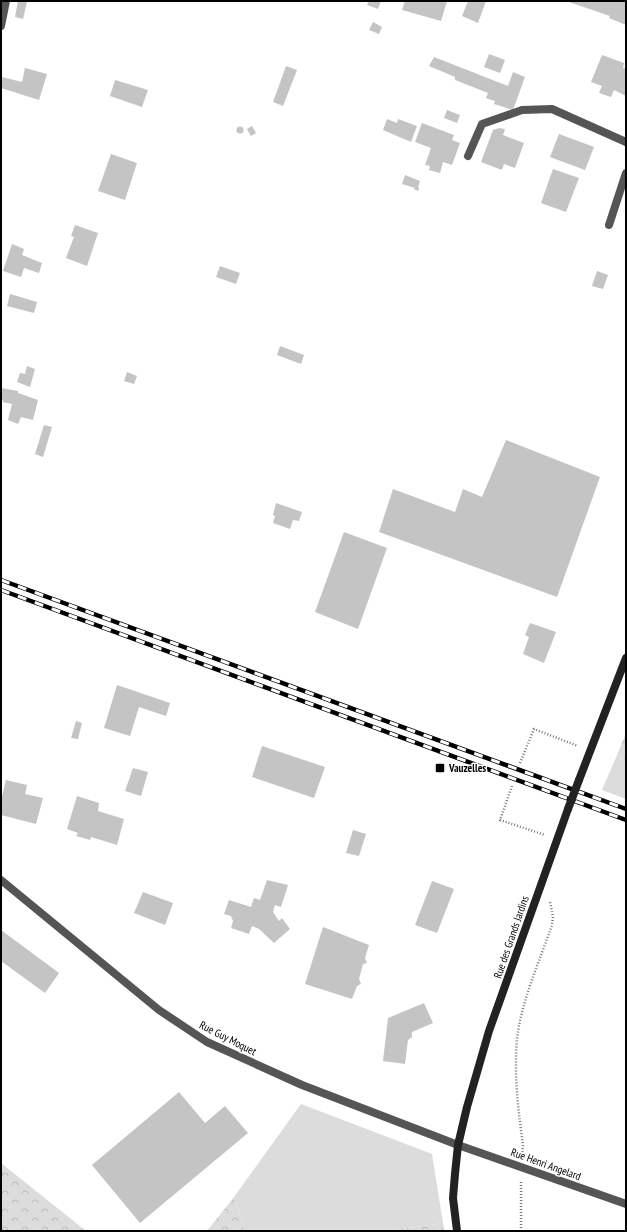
<svg xmlns="http://www.w3.org/2000/svg" width="627" height="1232" font-family="'PT Sans Narrow',sans-serif">
<defs>
<pattern id="forest-crowns" width="20" height="18" patternUnits="userSpaceOnUse"><rect width="20" height="18" fill="#dcdcdc"/><path d="M2 6a3 3 0 1 1 6 0M12 15a3 3 0 1 1 6 0" fill="none" stroke="#bbb"/></pattern>
</defs>
<rect width="100%" height="100%" fill="#fff"/>
<g fill="#dcdcdc">
<polygon points="617,755 626,761 626,799 602,790"/>
<polygon points="301,1104 432,1154 443,1223 388,1231 245,1231 234,1197"/>
</g>
<g fill="url(#forest-crowns)">
<polygon points="626,733 626,761 617,755"/>
<polygon points="1,1163 86,1231 1,1231"/>
<polygon points="234,1197 245,1231 207,1231"/>
<polygon points="443,1223 444,1231 388,1231"/>
</g>
<g fill="#c4c4c4">
<polygon points="18,1 27,2 23,19 15,17"/>
<polygon points="369,1 381,1 378,9 367,5"/>
<polygon points="405,1 447,1 441,21 402,10"/>
<polygon points="468,1 486,1 478,23 462,16"/>
<polygon points="566,1 626,1 626,25 609,18 610,16"/>
<polygon points="373,22 382,27 379,34 369,30"/>
<polygon points="489,54 505,60 500,73 484,67"/>
<polygon points="602,55 624,63 623,68 626,69 626,96 614,90 611,97 599,93 602,86 591,82"/>
<polygon points="434,57 508,86 513,72 525,77 513,110 494,104 495,101 486,98 488,93 455,80 455,77 429,66"/>
<polygon points="286,66 297,70 283,106 273,102"/>
<polygon points="25,68 47,74 39,100 1,88 2,77 22,82"/>
<polygon points="115,80 148,90 142,107 110,96"/>
<polygon points="447,110 460,115 457,123 444,118"/>
<polygon points="387,119 397,123 398,119 417,126 411,142 383,130"/>
<polygon points="422,123 454,135 452,140 460,143 452,165 443,162 440,173 429,170 430,166 425,165 431,148 415,142"/>
<polygon points="252,126 256,133 251,136 247,129"/>
<circle cx="240" cy="130" r="3.5"/>
<polygon points="499,128 505,129 503,135 524,143 515,168 504,164 502,170 481,162 493,130"/>
<polygon points="559,134 594,147 585,170 550,157"/>
<polygon points="111,154 137,163 125,200 98,191"/>
<polygon points="553,169 579,178 566,212 541,203"/>
<polygon points="405,175 420,181 418,187 419,188 418,191 414,189 415,188 402,184"/>
<polygon points="75,225 98,233 87,266 66,258 74,237 71,236"/>
<polygon points="12,244 24,249 22,255 42,263 39,273 24,268 21,277 3,271"/>
<polygon points="220,266 240,273 236,284 216,277"/>
<polygon points="597,271 608,275 603,289 592,286"/>
<polygon points="10,294 37,302 34,313 7,306"/>
<polygon points="280,346 304,355 301,364 277,355"/>
<polygon points="27,366 35,369 30,387 17,382 20,373 25,374"/>
<polygon points="127,372 137,376 134,384 124,381"/>
<polygon points="1,388 18,391 18,393 38,400 33,420 21,417 18,424 8,420 12,404 3,402 3,400 1,399"/>
<polygon points="44,425 52,427 43,457 35,454"/>
<polygon points="506,440 600,477 557,597 379,532 393,489 455,512 463,489 482,497"/>
<polygon points="276,503 302,512 299,521 293,520 290,529 273,523 275,516 273,515"/>
<polygon points="344,532 387,548 358,629 315,612"/>
<polygon points="530,623 556,632 544,663 523,654 529,637 525,635"/>
<polygon points="117,685 170,703 166,716 139,707 130,736 104,728"/>
<polygon points="76,721 82,723 78,739 71,738"/>
<polygon points="262,746 325,767 314,798 252,777"/>
<polygon points="133,768 148,772 141,796 125,791"/>
<polygon points="6,780 27,785 25,794 43,798 36,824 1,815 1,801"/>
<polygon points="77,796 99,803 98,811 124,819 117,845 91,837 90,840 76,836 78,833 67,829"/>
<polygon points="353,830 366,834 359,856 346,853"/>
<polygon points="267,880 288,885 281,907 275,905 273,912 279,921 282,918 290,929 274,943 259,929 252,926 249,934 231,928 233,921 231,916 224,914 229,900 251,907 254,898 260,900"/>
<polygon points="432,881 454,889 437,933 415,925"/>
<polygon points="143,892 173,903 165,925 134,913"/>
<polygon points="323,927 369,945 365,958 367,963 363,964 359,979 361,984 357,986 352,999 305,984"/>
<polygon points="1,930 59,973 45,993 1,961"/>
<polygon points="424,1003 433,1023 412,1032 412,1037 408,1040 405,1064 383,1061 388,1018"/>
<polygon points="179,1092 205,1123 225,1106 248,1133 140,1223 92,1165"/>
</g>
<g fill="none" stroke-linecap="round" stroke-linejoin="round">
<g stroke="#777" stroke-width="2.5" stroke-dasharray="1 2" stroke-linecap="butt">
<polyline points="520,763 534,729 578,746"/>
<polyline points="512,786 500,820 545,835"/>
<path d="M 522,1155 L 523,1145 C 518,1109 514,1075 517,1039 C 521,1002 540,960 552,925 L 553,917 L 550,902"/>
<polyline points="521,1231 521,1182"/>
</g>
<g stroke="#555" stroke-width="8">
<polyline points="1,26 6,1"/>
<polyline points="468,156 482,124 522,110 552,109 626,142"/>
<polyline points="609,225 626,173"/>
<polyline points="1,880 159,1010 207,1042 302,1085 458,1145 626,1204"/>
</g>
<g stroke="#222" stroke-width="8">
<polyline points="579,780 626,658"/>
<polyline points="457,1231 453,1198 455,1174 458,1145 467,1107 489,1031 568,809"/>
</g>
<defs>
<g id="rail">
<polyline points="1,580 626,809"/>
<polyline points="1,590 626,820"/>
</g>
</defs>
<use href="#rail" stroke="#000" stroke-width="4.5"/>
<use href="#rail" stroke="#fff" stroke-width="3" stroke-dasharray="9" stroke-linecap="butt"/>
<polyline stroke="#222" stroke-width="8" points="568,809 579,780"/>
</g>
<rect fill="#000" stroke="#fff" stroke-width="1.5" x="435" y="763" width="10" height="10" rx="2"/>
<g text-anchor="middle" stroke-width="3" stroke-linejoin="round" paint-order="stroke">
<g font-size="11" font-weight="bold" fill="#000" stroke="#fff" text-anchor="start">
<text x="449" y="772">Vauzelles</text>
</g>
<g font-size="11" fill="#000" stroke="#fff">
<text transform="translate(511 937) rotate(-71)" y="4">Rue des Grands Jardins</text>
<text transform="translate(228 1038) rotate(27)" y="4">Rue Guy Moquet</text>
<text transform="translate(546 1164) rotate(20)" y="4">Rue Henri Angelard</text>
</g>
</g>
<rect width="627" height="1232" fill="none" stroke="#000000" stroke-width="4"/>
</svg>
